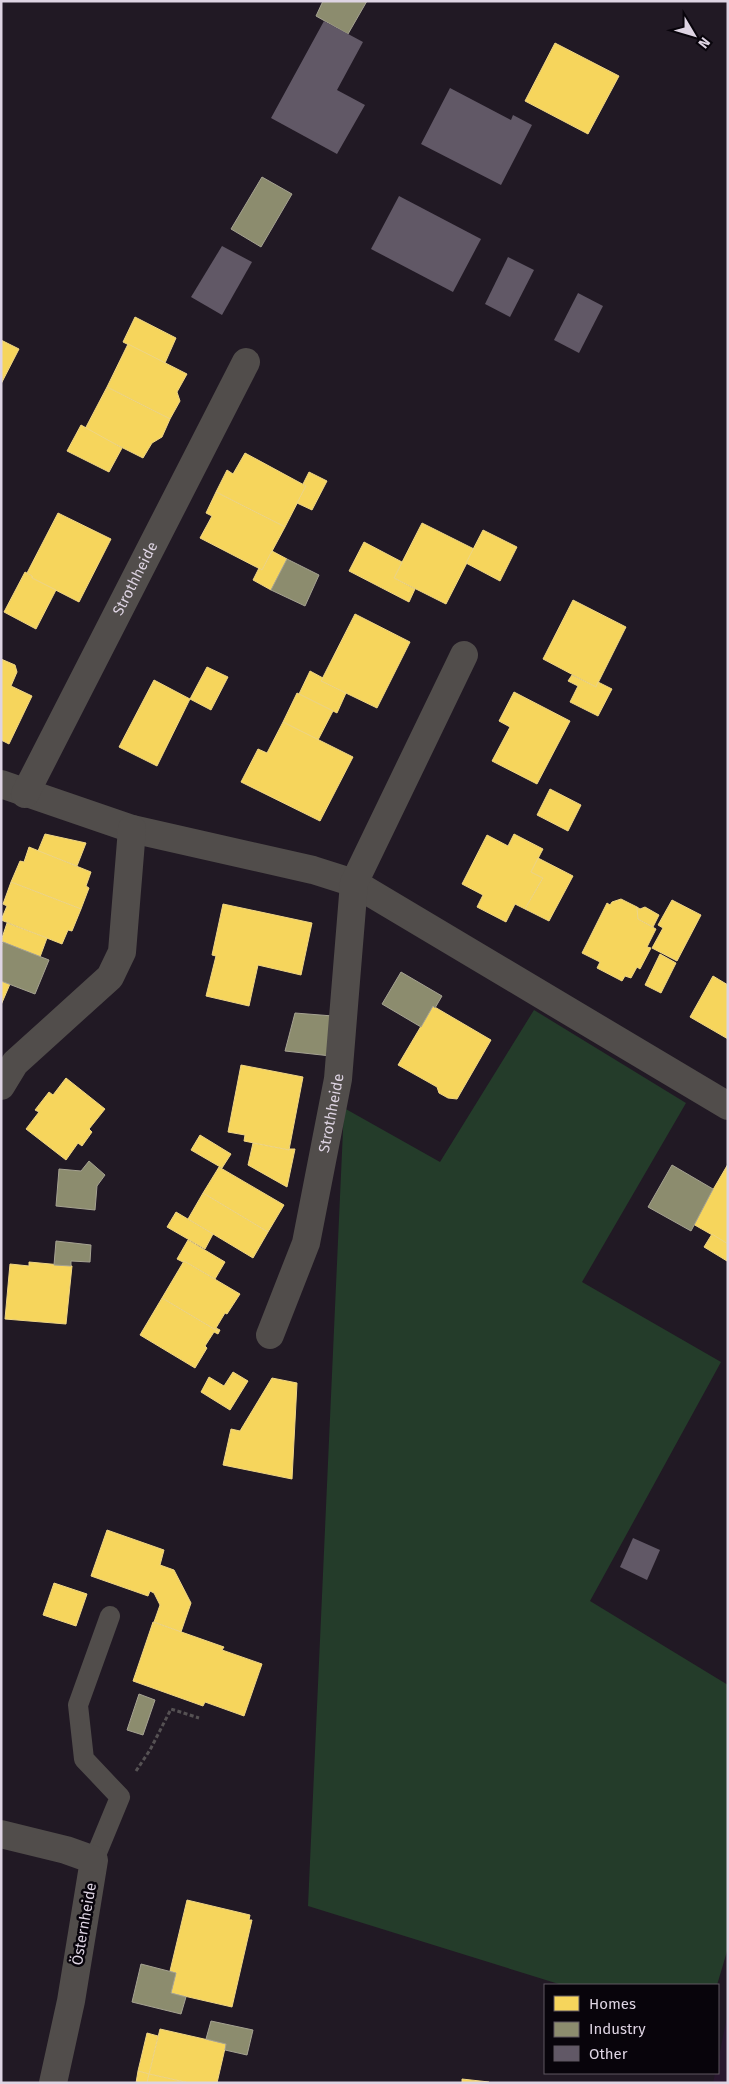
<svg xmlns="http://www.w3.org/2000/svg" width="729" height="2084" font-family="'Fira Sans',sans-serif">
<rect width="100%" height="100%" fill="#211924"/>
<polygon fill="#29172f" points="728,2012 728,2083 713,2083 715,2073 718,2073 718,2061"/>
<polygon fill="#243c2a" points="534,1010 686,1103 582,1282 721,1362 590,1601 728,1685 728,1948 717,1985 562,1985 308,1906 344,1108 440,1162"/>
<g fill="#f6d55c" stroke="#efd584">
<polygon points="555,43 619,76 588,134 525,101"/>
<polygon points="135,317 176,338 165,363 123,342"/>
<polygon points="1,340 19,349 1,384"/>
<polygon points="128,344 187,374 177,392 180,401 170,419 107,387"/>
<polygon points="107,387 170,419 162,437 152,443 143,458 85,429"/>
<polygon points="81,425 122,448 109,472 67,451"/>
<polygon points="245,453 306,486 285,527 216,492 227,470 233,474"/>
<polygon points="309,472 327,481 312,510 297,503 306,486 303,484"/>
<polygon points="216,492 285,527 262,570 200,538 212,516 206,513"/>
<polygon points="58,513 111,539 79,602 32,578 32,576 27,573"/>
<polygon points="422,523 474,549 446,604 394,578"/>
<polygon points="483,530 517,547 500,581 466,563"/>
<polygon points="364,542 402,562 394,578 415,589 409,602 349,571"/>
<polygon points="272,551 287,559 271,590 253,580 259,568 262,570"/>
<polygon points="25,572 32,576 32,578 56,590 36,629 4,612"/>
<polygon points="573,600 626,627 596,687 543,659"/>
<polygon points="355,614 410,642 377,708 321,681"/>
<polygon points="1,659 15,665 17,672 11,686 32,696 9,744 1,740"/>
<polygon points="207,667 228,677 211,710 190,699"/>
<polygon points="310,671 323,678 321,681 346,693 337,713 299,694"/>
<polygon points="572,675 596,687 598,682 612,689 598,716 570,702 578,686 568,681"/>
<polygon points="154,680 190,699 157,766 119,747"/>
<polygon points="514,692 570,721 537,784 492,761 510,727 499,721"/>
<polygon points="297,693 333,711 318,740 283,722"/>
<polygon points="283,722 353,757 320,821 241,782 258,749 267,753"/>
<polygon points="550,789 581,805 568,831 537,815"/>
<polygon points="45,834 86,843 77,866 38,851"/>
<polygon points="514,834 543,849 531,872 543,878 525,909 515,904 506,922 477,907 483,895 462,884 487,835 508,846"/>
<polygon points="29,847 91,872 86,886 89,888 81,909 11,882 20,861 24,862"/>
<polygon points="538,858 573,876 549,921 525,909 543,878 531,872"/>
<polygon points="11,882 81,909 72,931 68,930 62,944 1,920 7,906 3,904"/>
<polygon points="621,899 637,907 638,919 656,929 647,947 651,948 640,969 637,967 631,978 625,976 622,981 597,968 600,962 582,953 607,903 610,905 612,902"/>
<polygon points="672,900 701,915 677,961 652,948 663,928 658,925"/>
<polygon points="223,904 312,923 301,975 258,965 249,1006 206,996 216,956 212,955"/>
<polygon points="637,907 640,909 645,907 659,915 653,927 638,919"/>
<polygon points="7,923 47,938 40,957 1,941"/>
<polygon points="660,954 676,963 661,993 645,985"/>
<polygon points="713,976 728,985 728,1039 690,1017"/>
<polygon points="1,981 10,984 1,1005"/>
<polygon points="433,1006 491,1040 457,1099 448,1098 439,1093 437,1087 398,1065"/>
<polygon points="241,1065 303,1077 289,1150 244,1141 245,1135 228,1132"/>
<polygon points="66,1078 105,1109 89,1129 92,1132 82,1146 78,1143 66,1160 26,1129 39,1112 35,1110 49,1092 53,1095"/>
<polygon points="200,1135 231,1154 222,1168 191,1150"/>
<polygon points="253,1143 289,1150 289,1149 295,1149 287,1187 248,1165"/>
<polygon points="728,1164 728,1244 693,1224"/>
<polygon points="219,1167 284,1205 268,1232 203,1193"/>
<polygon points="203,1193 268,1232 253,1258 188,1219"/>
<polygon points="176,1212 213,1234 205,1249 167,1227"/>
<polygon points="712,1234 728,1244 727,1261 704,1247"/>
<polygon points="188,1240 225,1262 215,1279 184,1261 183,1262 177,1259"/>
<polygon points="184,1261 240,1294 227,1314 225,1313 216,1328 220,1330 219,1332 162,1298"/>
<polygon points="29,1262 72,1266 66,1324 5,1319 10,1264 29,1266"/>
<polygon points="162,1298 219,1332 218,1334 214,1332 205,1346 207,1348 195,1368 140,1335"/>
<polygon points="233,1372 248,1381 230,1410 201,1392 209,1377 224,1386"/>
<polygon points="272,1378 297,1383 292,1479 223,1465 231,1429 240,1431"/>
<polygon points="107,1530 164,1550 160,1565 174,1570 191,1603 181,1632 154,1622 160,1605 154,1593 150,1591 148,1596 91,1576"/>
<polygon points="54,1583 87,1594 76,1626 43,1615"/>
<polygon points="153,1622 224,1647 222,1650 262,1664 244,1716 205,1702 203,1706 133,1681"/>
<polygon points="187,1900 250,1915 249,1920 252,1920 232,2007 171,1993 176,1973 170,1971"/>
<polygon points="160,2029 226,2044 217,2083 189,2083 149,2074"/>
<polygon points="147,2033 158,2036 149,2074 138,2071"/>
<polygon points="138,2071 149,2074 147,2083 136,2083"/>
<polygon points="149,2074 189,2083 147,2083"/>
<polygon points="462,2079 489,2082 489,2083 462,2083"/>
</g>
<g fill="#8c8c6e" stroke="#a5a291">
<polygon points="323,1 367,1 348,34 316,16"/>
<polygon points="262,177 292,194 261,247 231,229"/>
<polygon points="287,559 319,575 305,606 271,590"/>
<polygon points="3,942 49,960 35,994 1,981 1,948"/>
<polygon points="401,972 442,996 435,1008 433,1006 421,1027 382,1004"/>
<polygon points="295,1013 333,1016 331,1056 285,1051"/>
<polygon points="89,1161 105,1175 97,1186 95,1210 56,1206 59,1169 81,1171"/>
<polygon points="672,1165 713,1189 691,1231 648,1207"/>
<polygon points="56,1241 91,1245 90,1262 71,1261 71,1266 54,1265"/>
<polygon points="139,1694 155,1700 143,1735 127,1730"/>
<polygon points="141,1964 176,1973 171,1993 186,1997 181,2014 132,2002"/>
<polygon points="211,2021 253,2030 247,2055 225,2050 226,2044 206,2039"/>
</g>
<g fill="#615866">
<polygon points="324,21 363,42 337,90 365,105 337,154 271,118"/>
<polygon points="450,88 511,120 513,115 532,125 501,185 421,144"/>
<polygon points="399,196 481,239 453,292 371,249"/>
<polygon points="222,246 252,262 222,315 191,297"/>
<polygon points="508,257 534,270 510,317 485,304"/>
<polygon points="578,293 603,306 579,353 554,340"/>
<polygon points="633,1538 660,1550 647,1580 620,1567"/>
</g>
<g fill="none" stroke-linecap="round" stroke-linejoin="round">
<polyline stroke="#555153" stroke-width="3" stroke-dasharray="4 2.5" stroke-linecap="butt" points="136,1771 150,1750 171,1709 199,1718"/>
<polyline stroke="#514d4b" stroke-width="20" points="94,1860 120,1797 84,1759 78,1705 110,1616"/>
<g stroke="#514d4b" stroke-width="28">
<polyline points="1,784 132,829 313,870 354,883 728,1106"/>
<path id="s1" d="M 25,794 L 246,362"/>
<polyline points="1,1086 15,1063 110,977 122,952 132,829"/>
<path id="s2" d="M 270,1335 L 306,1243 L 338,1079 L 354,883 L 464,655"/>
<polyline points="1,1834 66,1850 94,1860 71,2001 53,2083"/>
</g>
</g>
<g text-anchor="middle" stroke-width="5" stroke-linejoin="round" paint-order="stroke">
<g font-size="15" fill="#ded4e3" stroke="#08040b">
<text dy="5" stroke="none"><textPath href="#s1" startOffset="242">Strothheide</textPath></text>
<text dy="5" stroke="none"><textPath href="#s2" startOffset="231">Strothheide</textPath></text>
<text transform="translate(84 1924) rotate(-80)" y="5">Östernheide</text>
</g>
</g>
<rect width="729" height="2084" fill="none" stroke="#ded4e3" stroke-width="5"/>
<rect x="544" y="1984" width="175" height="90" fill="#08040b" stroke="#5e5761"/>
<rect x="554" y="1996" width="25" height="15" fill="#f6d55c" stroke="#5e5761"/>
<text x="589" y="2009" font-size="15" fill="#ded4e3">Homes</text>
<rect x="554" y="2022" width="25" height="15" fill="#8c8c6e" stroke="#5e5761"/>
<text x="589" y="2034" font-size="15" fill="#ded4e3">Industry</text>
<rect x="554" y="2046" width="25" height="15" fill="#615866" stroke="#5e5761"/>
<text x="589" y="2059" font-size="15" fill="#ded4e3">Other</text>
<g transform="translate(694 35) rotate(128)" stroke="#08040b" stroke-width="4" paint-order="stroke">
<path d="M0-4L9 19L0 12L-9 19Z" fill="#ded4e3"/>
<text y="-8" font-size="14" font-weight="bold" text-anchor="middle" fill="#ded4e3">N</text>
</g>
</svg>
